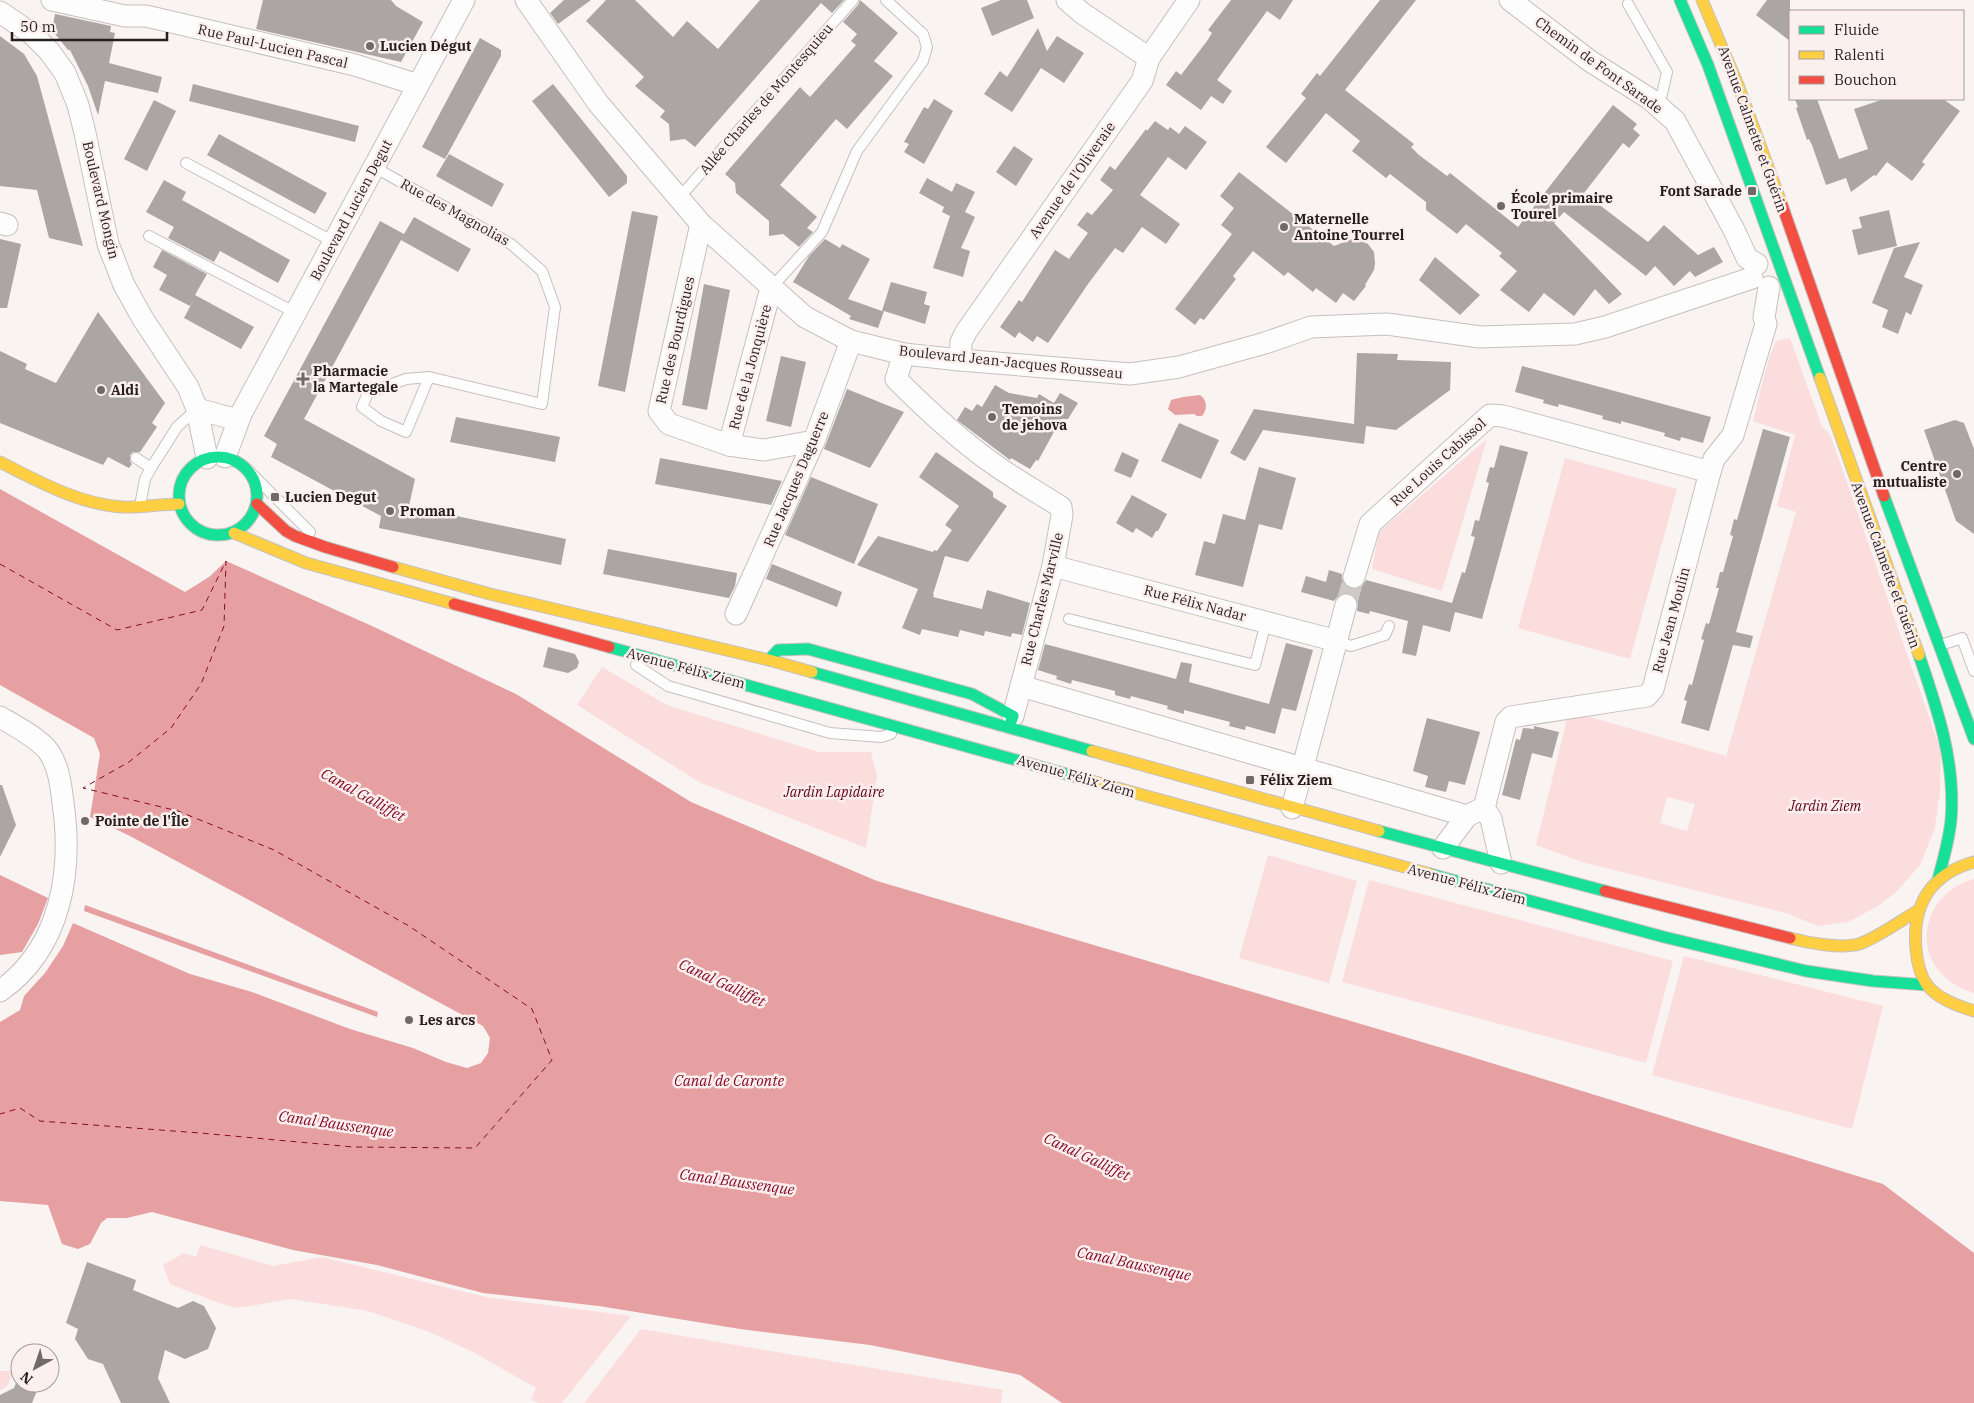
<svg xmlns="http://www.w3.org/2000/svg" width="1974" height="1403" font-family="'IBM Plex Serif',serif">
<rect width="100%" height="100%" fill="#f9f3f2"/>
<g fill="#fcdddd" fill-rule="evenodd">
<path d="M 1790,338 L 1822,427 L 1830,434 L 1941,751 L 1940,790 L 1935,828 L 1920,865 L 1897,891 L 1878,906 L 1848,922 L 1818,926 L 1786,913 L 1582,862 L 1536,845 L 1569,711 L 1726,756 L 1796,512 L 1777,506 L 1795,435 L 1753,421 C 1760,394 1765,366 1776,341 ZM 1667,797 L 1695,804 L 1687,831 L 1660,823 Z"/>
<polygon points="1487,439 1442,591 1372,569 1379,532"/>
<polygon points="1565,458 1677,489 1630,659 1518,628"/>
<polygon points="602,667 667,705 819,752 871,752 877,776 866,848 699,782 577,705"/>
<polygon points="1268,855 1357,881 1329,983 1239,958"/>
<path d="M 1974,879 L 1974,993 C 1962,989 1953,985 1944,976 C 1910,943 1930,890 1974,879 Z"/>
<polygon points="1369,880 1673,961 1646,1063 1342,982"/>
<polygon points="1684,956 1883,1006 1852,1129 1652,1075"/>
<polygon points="200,1245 273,1266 322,1257 486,1297 631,1316 562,1403 538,1403 531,1399 536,1388 473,1352 427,1331 368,1311 291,1299 237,1308 216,1302 170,1284 163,1265 184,1253 196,1257"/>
<polygon points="641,1329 1003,1390 1001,1403 584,1403"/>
<polygon points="0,1371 14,1371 7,1386 0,1390"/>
</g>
<g fill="#e6a0a2">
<path d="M 1200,395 C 1207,400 1208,409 1202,416 L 1197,416 L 1194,414 L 1175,415 L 1168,409 L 1171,400 L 1183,397 Z"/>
<polygon points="0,489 185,592 209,577 226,561 372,626 516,694 691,802 877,881 1459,1053 1883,1184 1974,1253 1974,1403 1062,1403 1020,1375 870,1345 740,1329 599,1306 483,1293 377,1265 293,1250 152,1212 127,1218 107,1218 101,1223 90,1244 78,1249 62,1244 48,1205 0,1201 0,1022 20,1010 24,996 45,973 63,946 73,923 190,974 252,992 350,1029 413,1048 446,1062 467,1068 481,1063 488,1053 490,1038 483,1026 128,835 90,817 100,754 94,738 0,685"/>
<polygon points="0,875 48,898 38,924 22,952 0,955"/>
<polygon points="85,905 378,1012 377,1017 84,911"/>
</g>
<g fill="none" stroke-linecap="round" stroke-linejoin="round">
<polyline stroke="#860c26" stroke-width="1" stroke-dasharray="6 5" stroke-linecap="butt" points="0,564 117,630 202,610 226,561 224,626 201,684 171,728 129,762 83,788 178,811 274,850 409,926 532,1009 552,1060 475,1148 353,1147 200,1133 40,1121 20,1108 0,1114"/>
</g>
<g fill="#aba5a4">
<polygon points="263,0 391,0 396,6 423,22 401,62 256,29"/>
<polygon points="564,0 591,0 558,24 550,13"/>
<polygon points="606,0 635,0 673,37 687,21 718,49 760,0 844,0 832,13 821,3 695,147 685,139 670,141 669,124 660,117 665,111 635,86 644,77 586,21"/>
<polygon points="860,0 898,33 874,61 893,76 847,129 836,119 780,185 817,217 807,228 813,232 799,247 783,234 769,236 769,221 736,193 735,183 725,174 800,87 810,97 856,45 851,41 857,34 843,22 858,5"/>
<polygon points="1001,0 1027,0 1034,18 992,36 981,8"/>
<polygon points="1231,0 1293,0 1280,20 1267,11 1217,80 1232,91 1223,104 1211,96 1201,110 1166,85 1176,71 1181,75 1207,41 1212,33 1208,30"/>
<polygon points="1380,0 1416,0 1345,90 1414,144 1411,147 1419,155 1447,176 1450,173 1518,227 1613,105 1637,124 1633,129 1640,135 1629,148 1623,143 1584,193 1648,242 1664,225 1698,255 1714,247 1723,262 1695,277 1690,271 1674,286 1655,266 1646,276 1564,212 1554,223 1622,294 1609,304 1595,289 1574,316 1544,293 1529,312 1500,290 1517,271 1499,256 1502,253 1466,224 1457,234 1426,210 1426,202 1390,174 1386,178 1352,151 1360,141 1326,113 1286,163 1266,147 1306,98 1301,94 1317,73 1320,76"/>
<polygon points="1767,0 1790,0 1790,41 1756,15"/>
<polygon points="55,14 111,26 110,32 115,33 109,63 162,77 158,93 105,81 98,115 88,86 70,50 68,50 52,30"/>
<polygon points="1038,28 1047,51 1057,36 1084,53 1064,83 1041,68 1012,112 984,94 1000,71 1007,77"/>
<polygon points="0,36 24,54 37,76 83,246 49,238 37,190 0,186"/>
<polygon points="480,38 501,50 501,56 445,159 422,147"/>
<polygon points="193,84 359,126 355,142 189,101"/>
<polygon points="553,84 627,176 627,183 609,197 532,101"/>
<polygon points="934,99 953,111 924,164 904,152 909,144 904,142 924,107 928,109"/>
<polygon points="1795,99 1817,99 1839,159 1868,149 1854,109 1884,99 1943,99 1960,111 1922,162 1925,164 1912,181 1887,162 1876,176 1874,175 1851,192 1846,178 1826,185 1812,145 1809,139 1807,140 1796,108 1798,107"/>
<polygon points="154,100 176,111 147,171 124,159"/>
<polygon points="1155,121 1168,130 1170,127 1179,134 1185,126 1207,142 1186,170 1168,157 1140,195 1180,224 1166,244 1142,227 1123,253 1115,248 1088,284 1048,343 1037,336 1033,342 1019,332 1015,338 1000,327 1019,300 1022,302 1055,250 1069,259 1088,233 1077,225 1087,212 1092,215 1113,190 1100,180 1110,166 1115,170 1146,129 1147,131"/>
<polygon points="219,134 327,193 315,214 207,155"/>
<polygon points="1014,146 1033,159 1016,186 996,172"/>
<polygon points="449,154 504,184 492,207 436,176"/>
<polygon points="1239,172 1334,246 1352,239 1359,240 1368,244 1374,252 1375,263 1374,270 1365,285 1366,286 1354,301 1343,293 1336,303 1316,288 1313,292 1288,272 1284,276 1253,251 1233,276 1236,279 1204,320 1200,318 1195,325 1175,309 1232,234 1221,225 1234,208 1220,196"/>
<polygon points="927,178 952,192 956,183 975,192 965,212 975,217 961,248 970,251 963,277 933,268 950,216 942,212 944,207 919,193"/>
<polygon points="164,180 186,192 182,200 290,260 278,283 220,251 214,262 168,238 174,227 146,212"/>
<polygon points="1889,210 1897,246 1858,255 1852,230 1862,228 1859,217"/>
<polygon points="632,211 658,216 625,392 598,386"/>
<polygon points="414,217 471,249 458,272 401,240 304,419 415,479 409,506 566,539 561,565 379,528 381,516 271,457 277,444 264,436 380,221 404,234"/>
<polygon points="0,239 21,244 7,308 0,308"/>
<polygon points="825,239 840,248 842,244 870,259 848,299 882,311 891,282 927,292 924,304 930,306 925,324 884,311 878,328 849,319 851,316 793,282 809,256"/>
<polygon points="1920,242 1904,277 1923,285 1911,315 1906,312 1898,334 1882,327 1888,310 1872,303 1894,248"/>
<polygon points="162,250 207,274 195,295 254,327 241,349 184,318 194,299 190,306 159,290 167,275 153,267"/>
<polygon points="1435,257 1480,295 1460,315 1419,280"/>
<polygon points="704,284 730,290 707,410 682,405"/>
<polygon points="98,312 165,403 152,423 157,427 140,452 133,452 130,455 130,461 132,464 129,468 108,457 103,465 0,423 0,351 27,364 25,369 56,383"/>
<polygon points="1357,353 1398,354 1397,360 1451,362 1450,390 1396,430 1366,426 1364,444 1263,430 1245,461 1230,453 1254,409 1354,424"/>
<polygon points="781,356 806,362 791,427 766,421"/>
<polygon points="1522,366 1711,417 1703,443 1681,437 1680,441 1664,436 1665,433 1621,421 1621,424 1602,419 1603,416 1559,404 1558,407 1543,403 1544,400 1515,392"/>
<polygon points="995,385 1009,393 1037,398 1039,394 1054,403 1060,393 1078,403 1068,419 1061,419 1038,461 1036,460 1030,469 1011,458 1010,460 957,420 965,407 972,411 977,404 982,407"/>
<polygon points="847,389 904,412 870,468 824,449"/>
<polygon points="456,417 560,437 555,462 450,442"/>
<polygon points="1955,420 1964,423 1974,449 1974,534 1956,521 1924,430"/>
<polygon points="1179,423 1219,440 1201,479 1161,461"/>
<polygon points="1763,429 1790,437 1736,632 1753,636 1750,648 1733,645 1709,731 1681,723 1687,701 1684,700 1689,684 1692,685 1704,640 1701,639 1706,623 1709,624 1719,588 1716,588 1720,572 1723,572 1733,536 1730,535 1734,519 1737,520"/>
<polygon points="1500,445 1528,452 1482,619 1455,612 1450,632 1423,625 1416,656 1402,653 1408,621 1370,611 1369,614 1357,611 1358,601 1354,596 1350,593 1342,593 1337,597 1334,601 1301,592 1306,576 1326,582 1329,570 1342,574 1342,579 1345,585 1351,589 1357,589 1362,586 1366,580 1452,603 1462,572 1465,573 1475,537 1471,536 1475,520 1479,521 1489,483 1486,482 1490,467 1494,468"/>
<polygon points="936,452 993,492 993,497 1007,506 968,562 945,556 933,594 934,595 933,597 982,609 987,590 1030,603 1022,635 1012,633 1011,637 985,631 984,636 960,630 958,637 922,629 920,635 902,628 918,589 857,565 878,536 933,552 934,550 937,551 952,530 945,525 959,506 919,477"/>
<polygon points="1122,452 1139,460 1131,478 1114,471"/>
<polygon points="660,458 782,481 771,505 655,484"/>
<polygon points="1259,467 1296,478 1282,530 1259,524 1243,587 1195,575 1204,541 1215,544 1223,514 1245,520"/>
<polygon points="811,477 878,504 854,564 785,535"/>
<polygon points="1132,495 1167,514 1158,531 1156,531 1152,538 1136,528 1133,533 1116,523"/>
<polygon points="608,549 737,573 735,586 729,598 603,574"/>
<polygon points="772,564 842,592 837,607 766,579"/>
<polygon points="1286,643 1313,650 1296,711 1282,708 1275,734 1246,726 1245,730 1229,726 1230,722 1184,710 1184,714 1167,709 1168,706 1131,696 1130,699 1115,695 1115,691 1072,680 1071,684 1056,679 1057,676 1038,670 1045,644 1176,679 1181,662 1192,664 1189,682 1269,704"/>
<polygon points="548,647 575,654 579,662 577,668 568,673 543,667"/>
<polygon points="1427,718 1480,732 1465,785 1449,781 1446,792 1425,787 1428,776 1413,771"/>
<polygon points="1534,726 1559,732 1552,758 1532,753 1520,800 1502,795 1516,739 1520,740 1523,728 1534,729"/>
<polygon points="0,785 2,785 16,825 0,857"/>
<polygon points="87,1262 136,1280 133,1290 178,1308 193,1301 204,1306 216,1328 208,1349 185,1359 165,1350 158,1378 170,1403 121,1403 103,1364 88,1359 75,1339 78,1329 66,1323"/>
<polygon points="16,1383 40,1383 32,1403 0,1403 0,1395 14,1388"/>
</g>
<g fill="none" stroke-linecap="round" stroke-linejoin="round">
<polyline stroke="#cfc9c8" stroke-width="21" stroke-dasharray="21 11" stroke-linecap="butt" points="1346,605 1354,577"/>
<defs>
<g id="lane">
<polyline points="1628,4 1667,72 1659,107"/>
<polyline points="186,163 334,242"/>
<polyline points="374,167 511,244 542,271 555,307 542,404 429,377 406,379 368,393 362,407 381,421 406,432 429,377"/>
<polyline points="679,198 853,0"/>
<polyline points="149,236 296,313"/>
<polyline points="771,288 822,232 857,151 923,61 927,47 923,34 886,0"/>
<polyline points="136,458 151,468"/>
<polyline points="247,469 310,532"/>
<polyline points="140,506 145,479 151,468 177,427 197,409"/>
<polyline points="1069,619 1255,665 1266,622"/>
<polyline points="1337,641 1351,646 1385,635 1389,626"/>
<polyline points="1941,645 1962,638 1974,671"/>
<polyline points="636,665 668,686 830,733 881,737 891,734"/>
</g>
<g id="street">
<polyline points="52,0 125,16 146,16 355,65 418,85"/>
<polyline points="526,0 598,103 701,224 805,317 851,341 904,354 960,360 1130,374 1179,367 1265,343 1311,327 1387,324 1480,337 1575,334 1605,327 1752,278"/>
<polyline points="1067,0 1082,13 1149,58"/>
<polyline points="1510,0 1590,61 1650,99 1675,121 1734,230 1747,258 1757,264"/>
<polyline points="0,12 32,34 49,51 65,73 78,105 85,133 108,244 124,285 143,319 188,387 197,409 207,458"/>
<polyline points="0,223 7,225"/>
<polyline points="701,224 659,411 669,424 729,445 764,450 814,441"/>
<path d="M 904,354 L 896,379 C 927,410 959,440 995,465 C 1016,480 1039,493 1061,507 L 1062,515 L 1053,566 L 1013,716"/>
<polyline points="960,360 961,342 966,332 1142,81 1149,58 1189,0"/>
<polyline points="197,409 238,420"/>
<polyline points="729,445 771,288"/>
<polyline points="225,457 241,414 464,0"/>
<polyline points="1053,566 1337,641"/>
<polyline points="1354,577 1370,524 1490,415 1503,416 1710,472"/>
<polyline points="736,614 814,441 851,341"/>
<polyline points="1021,686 1467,816"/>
<path d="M 0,717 C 15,726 39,738 49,752 C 59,767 61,786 63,803 C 73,872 61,948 0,991"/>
<polyline points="1292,808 1346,605"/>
<polyline points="1484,808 1506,722 1511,717 1647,696 1653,689 1710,472 1714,459 1733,435 1766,324 1764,317 1769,287"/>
<polyline points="1484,808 1491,819 1501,863"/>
<polyline points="1443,848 1467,816 1479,810"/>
</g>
<g id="fast">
<polyline points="1680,0 1708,65 1820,378"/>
<circle cx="218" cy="496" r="39"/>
<polyline points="1884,496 1974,739"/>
<polyline points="609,647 1077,777"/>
<path d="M 1919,655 C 1937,708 1956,763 1951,820 C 1949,841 1943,860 1938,880"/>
<polyline points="769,660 778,650 808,649 972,694 1013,716 1009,727"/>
<polyline points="812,672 1092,751"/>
<polyline points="1379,831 1605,891"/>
<polyline points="1430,874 1664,937 1806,971 1873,981 1927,985"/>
</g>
<g id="slow">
<polyline points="1702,0 1738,85 1782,205"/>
<polyline points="1820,378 1919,655"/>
<path d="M 0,462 C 38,481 78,504 122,507 C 141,508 160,504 179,504"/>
<polyline points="234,533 306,563 454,604"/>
<polyline points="393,567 490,594 769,660 812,672"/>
<polyline points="1092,751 1379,831"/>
<polyline points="1077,777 1430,874"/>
<path d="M 1974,862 C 1931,874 1912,904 1916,949 C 1917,961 1920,975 1927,985 C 1938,999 1958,1006 1974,1011"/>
<path d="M 1790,938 C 1808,943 1841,949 1859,944 C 1875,939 1902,920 1917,911"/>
</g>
<g id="jam">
<polyline points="1782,205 1884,496"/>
<polyline points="257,504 286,531 295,536 325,547 393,567"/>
<polyline points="454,604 609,647"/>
<polyline points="1605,891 1790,938"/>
</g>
</defs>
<use href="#lane" stroke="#c6c0bf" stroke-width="12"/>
<use href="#street" stroke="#c6c0bf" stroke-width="23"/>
<use href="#fast" stroke="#c6c0bf" stroke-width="13"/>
<use href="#slow" stroke="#c6c0bf" stroke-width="13"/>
<use href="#jam" stroke="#c6c0bf" stroke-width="13"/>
<use href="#lane" stroke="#fefdfd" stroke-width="10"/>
<use href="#street" stroke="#fefdfd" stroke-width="21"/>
<use href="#fast" stroke="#16e098" stroke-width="11"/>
<use href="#slow" stroke="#ffcf43" stroke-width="11"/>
<use href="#jam" stroke="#f24e42" stroke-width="11"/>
</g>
<g fill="#706969" stroke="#fcf0ef" stroke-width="2">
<circle cx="370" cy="46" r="5"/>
<rect x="1747" y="186" width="10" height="10" rx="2.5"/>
<circle cx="1501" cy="206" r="5"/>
<circle cx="1284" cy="227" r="5"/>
<path d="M300.5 371.5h5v5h5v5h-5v5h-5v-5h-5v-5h5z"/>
<circle cx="101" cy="390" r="5"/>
<circle cx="992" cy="417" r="5"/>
<circle cx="1957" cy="474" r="5"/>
<rect x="270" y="492" width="10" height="10" rx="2.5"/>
<circle cx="390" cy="511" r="5"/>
<rect x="1245" y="775" width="10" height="10" rx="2.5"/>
<circle cx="85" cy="821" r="5"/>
<circle cx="409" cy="1020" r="5"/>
</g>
<g text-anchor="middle" stroke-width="5" stroke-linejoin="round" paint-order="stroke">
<g font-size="14" fill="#261f1f" stroke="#fcf0ef">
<text transform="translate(273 46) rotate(13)" y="5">Rue Paul-Lucien Pascal</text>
<text transform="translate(1599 65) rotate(36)" y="5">Chemin de Font Sarade</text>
<text transform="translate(766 99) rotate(-49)" y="5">Allée Charles de Montesquieu</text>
<text transform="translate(1753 129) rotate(70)" y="5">Avenue Calmette et Guérin</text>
<text transform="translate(1072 180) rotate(-55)" y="5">Avenue de l'Oliveraie</text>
<text transform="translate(101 200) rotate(77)" y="5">Boulevard Mongin</text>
<text transform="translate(351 210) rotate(-62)" y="5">Boulevard Lucien Degut</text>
<text transform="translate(455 212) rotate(29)" y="5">Rue des Magnolias</text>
<text transform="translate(675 340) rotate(-77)" y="5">Rue des Bourdigues</text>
<text transform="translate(1011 362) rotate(6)" y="5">Boulevard Jean-Jacques Rousseau</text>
<text transform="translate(750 367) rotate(-75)" y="5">Rue de la Jonquière</text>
<text transform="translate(1438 462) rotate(-42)" y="5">Rue Louis Cabissol</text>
<text transform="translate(796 479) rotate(-67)" y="5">Rue Jacques Daguerre</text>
<text transform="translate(1886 565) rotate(70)" y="5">Avenue Calmette et Guérin</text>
<text transform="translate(1042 599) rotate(-76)" y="5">Rue Charles Marville</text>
<text transform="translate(1195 603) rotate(15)" y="5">Rue Félix Nadar</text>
<text transform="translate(1671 620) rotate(-75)" y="5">Rue Jean Moulin</text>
<text transform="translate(686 668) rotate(15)" y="5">Avenue Félix Ziem</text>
<text transform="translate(1076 776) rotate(16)" y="5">Avenue Félix Ziem</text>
<text transform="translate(1467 884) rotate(15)" y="5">Avenue Félix Ziem</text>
</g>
<g font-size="14" font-weight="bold" fill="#261f1f" stroke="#fcf0ef" text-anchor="start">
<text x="380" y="51">Lucien Dégut</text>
<text x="1742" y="196" text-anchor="end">Font Sarade</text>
<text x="1511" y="203">École primaire<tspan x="1511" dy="16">Tourel</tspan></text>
<text x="1294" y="224">Maternelle<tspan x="1294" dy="16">Antoine Tourrel</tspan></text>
<text x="313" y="376">Pharmacie<tspan x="313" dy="16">la Martegale</tspan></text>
<text x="111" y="395">Aldi</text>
<text x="1002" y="414">Temoins<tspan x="1002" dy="16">de jehova</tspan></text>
<text x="1947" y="471" text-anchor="end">Centre<tspan x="1947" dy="16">mutualiste</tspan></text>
<text x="285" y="502">Lucien Degut</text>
<text x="400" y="516">Proman</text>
<text x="1260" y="785">Félix Ziem</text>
<text x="95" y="826">Pointe de l'Île</text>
<text x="419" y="1025">Les arcs</text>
</g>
<g font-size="14" font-style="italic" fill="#5e0217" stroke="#fcf0ef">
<text x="834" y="797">Jardin Lapidaire</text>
<text x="1825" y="811">Jardin Ziem</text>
</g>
<g font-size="15" font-style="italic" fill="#860c26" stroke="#fcf0ef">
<text transform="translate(363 795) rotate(29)" y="5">Canal Galliffet</text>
<text transform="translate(722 983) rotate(25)" y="5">Canal Galliffet</text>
<text x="729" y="1086">Canal de Caronte</text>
<text transform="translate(336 1124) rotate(8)" y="5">Canal Baussenque</text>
<text transform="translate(1087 1157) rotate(25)" y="5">Canal Galliffet</text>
<text transform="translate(737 1182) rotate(8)" y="5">Canal Baussenque</text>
<text transform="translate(1134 1264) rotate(12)" y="5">Canal Baussenque</text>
</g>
</g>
<rect x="1789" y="10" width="175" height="90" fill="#fcf0ef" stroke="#a69c9c"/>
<rect x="1799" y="26" width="25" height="8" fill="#16e098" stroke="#a69c9c"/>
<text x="1834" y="35" font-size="15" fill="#261f1f">Fluide</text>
<rect x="1799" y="51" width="25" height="8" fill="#ffcf43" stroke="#a69c9c"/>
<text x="1834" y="60" font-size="15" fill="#261f1f">Ralenti</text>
<rect x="1799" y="76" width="25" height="8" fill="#f24e42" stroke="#a69c9c"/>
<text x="1834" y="85" font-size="15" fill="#261f1f">Bouchon</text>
<g transform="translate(35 1368) rotate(220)"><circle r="24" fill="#fcf0ef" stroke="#a69c9c"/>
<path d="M0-4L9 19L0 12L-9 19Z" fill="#706969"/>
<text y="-8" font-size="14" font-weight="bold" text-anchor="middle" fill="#261f1f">N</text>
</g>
<path d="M12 32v8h155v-8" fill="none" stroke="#261f1f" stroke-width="2.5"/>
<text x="20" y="32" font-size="15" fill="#261f1f" stroke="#fcf0ef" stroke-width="4" paint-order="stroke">50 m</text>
</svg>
